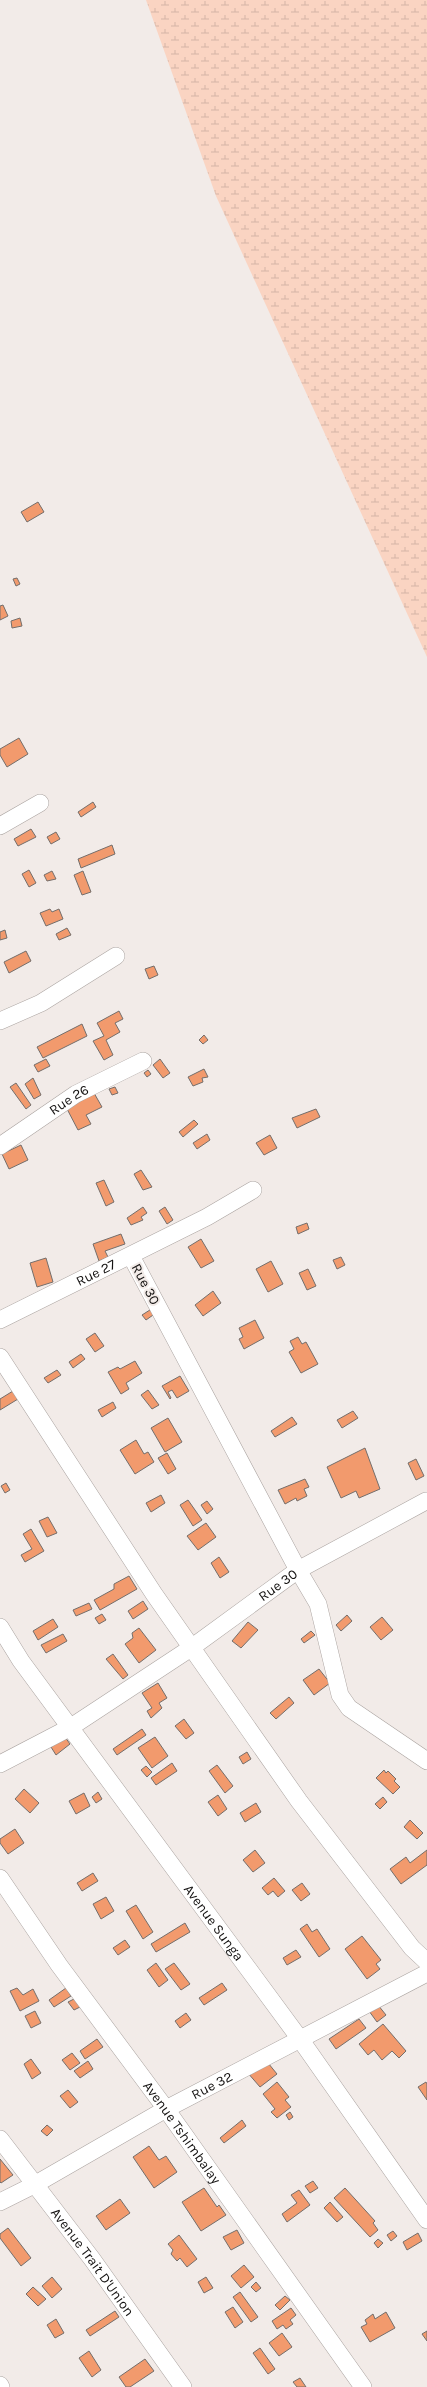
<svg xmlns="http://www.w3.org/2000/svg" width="427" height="2387" font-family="Karla,sans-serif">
<defs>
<pattern id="wetland-marsh" width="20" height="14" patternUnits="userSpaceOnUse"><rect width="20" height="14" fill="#fad4c2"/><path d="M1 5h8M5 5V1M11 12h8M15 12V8" fill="none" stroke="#d5b5a6"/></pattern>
</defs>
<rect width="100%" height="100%" fill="#f2ebe8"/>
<polygon fill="url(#wetland-marsh)" points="146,0 427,0 427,657 216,196"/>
<g fill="#f29a6d" stroke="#746e6b">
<polygon points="38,502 44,512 27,522 21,512"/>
<polygon points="17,578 20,584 16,586 13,579"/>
<polygon points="3,605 8,616 0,620 0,606"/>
<polygon points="20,618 22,626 12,628 11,621"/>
<polygon points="19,738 28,754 7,767 0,755 0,749"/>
<polygon points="93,802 96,807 81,817 78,812"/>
<polygon points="31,829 36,837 18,846 14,839"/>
<polygon points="56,832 60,839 51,844 47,837"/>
<polygon points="112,845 115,854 81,868 78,859"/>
<polygon points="29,870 36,883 29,887 22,874"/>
<polygon points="52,871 56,879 47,881 44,875"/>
<polygon points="83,871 91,892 82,895 74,875"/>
<polygon points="50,909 52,912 59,909 63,919 46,926 40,913"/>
<polygon points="67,928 71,935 59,940 56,934"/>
<polygon points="5,930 7,938 0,940 0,932"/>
<polygon points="26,951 31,961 9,973 4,962"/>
<polygon points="154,966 158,975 149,979 145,969"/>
<polygon points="119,1011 123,1019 115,1023 120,1032 106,1040 113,1055 104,1060 93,1041 104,1036 97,1023"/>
<polygon points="82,1024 87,1036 43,1058 37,1047"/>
<polygon points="204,1035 208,1040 203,1044 199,1040"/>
<polygon points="46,1059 50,1066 38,1072 34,1065"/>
<polygon points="160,1059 170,1073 163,1078 153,1065"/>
<polygon points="204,1069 208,1077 202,1078 203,1082 193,1086 188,1077"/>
<polygon points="148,1070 151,1074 147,1077 144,1073"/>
<polygon points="33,1078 41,1095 34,1099 25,1084"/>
<polygon points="16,1083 31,1105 26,1109 10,1087"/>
<polygon points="115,1087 118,1093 112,1095 109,1089"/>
<polygon points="94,1093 102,1107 86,1115 91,1124 78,1130 66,1107"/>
<polygon points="316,1109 320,1117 297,1128 292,1118"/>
<polygon points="194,1120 198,1124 183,1137 179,1132"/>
<polygon points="207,1134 210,1140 197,1149 193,1143"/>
<polygon points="270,1135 277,1148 264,1155 256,1143"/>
<polygon points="21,1145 28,1160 9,1169 2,1154"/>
<polygon points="141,1170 152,1187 143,1190 134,1174"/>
<polygon points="104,1180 114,1202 106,1206 96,1183"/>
<polygon points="143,1207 147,1213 141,1217 143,1220 131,1225 127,1218"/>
<polygon points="165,1207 173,1220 167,1224 159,1211"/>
<polygon points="307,1223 309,1229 298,1234 296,1227"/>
<polygon points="121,1234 125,1244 105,1251 108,1257 99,1261 93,1244"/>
<polygon points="201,1239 214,1261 201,1268 188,1247"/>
<polygon points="341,1257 345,1265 337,1269 333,1260"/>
<polygon points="46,1258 53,1282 37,1287 30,1263"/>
<polygon points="271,1261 283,1284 268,1292 256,1269"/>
<polygon points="308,1269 316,1286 307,1290 299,1273"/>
<polygon points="213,1291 221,1303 203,1316 195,1305"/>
<polygon points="153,1308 156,1313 146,1320 142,1315"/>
<polygon points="255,1320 264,1338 244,1349 239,1339 243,1337 239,1328"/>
<polygon points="95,1333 104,1346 95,1352 86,1339"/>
<polygon points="298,1337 302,1344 306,1342 318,1364 301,1373 289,1352 294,1349 290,1341"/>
<polygon points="81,1354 85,1359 73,1368 69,1362"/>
<polygon points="135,1361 142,1373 126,1383 129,1389 121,1394 108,1372 118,1367 120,1369"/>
<polygon points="57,1370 61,1375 48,1383 44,1378"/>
<polygon points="180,1376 189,1391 177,1398 172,1390 168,1392 171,1398 170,1399 162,1386"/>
<polygon points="148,1390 159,1405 152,1409 141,1395"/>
<polygon points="13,1391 18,1399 0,1410 0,1399"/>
<polygon points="113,1402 116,1408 102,1417 98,1410"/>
<polygon points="353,1411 358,1418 342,1428 337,1420"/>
<polygon points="292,1417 297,1424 275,1437 271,1431"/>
<polygon points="168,1418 182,1442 165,1452 151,1428"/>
<polygon points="136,1440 144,1454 148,1452 154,1462 135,1474 120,1450"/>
<polygon points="365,1448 380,1489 359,1498 356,1491 341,1498 327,1467"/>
<polygon points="167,1453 176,1469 168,1474 158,1458"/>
<polygon points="416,1459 424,1476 416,1480 408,1463"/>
<polygon points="305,1479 309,1487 304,1489 307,1496 297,1501 296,1498 285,1504 278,1490"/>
<polygon points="6,1483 10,1490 5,1493 1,1486"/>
<polygon points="161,1495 165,1503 151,1512 146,1503"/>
<polygon points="188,1500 202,1520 193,1526 180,1505"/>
<polygon points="207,1501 213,1509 207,1514 201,1505"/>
<polygon points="48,1517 57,1533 47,1537 39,1521"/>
<polygon points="206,1523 216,1537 198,1550 187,1536"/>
<polygon points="31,1529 44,1551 25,1562 21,1555 32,1549 23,1534"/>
<polygon points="219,1557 229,1572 220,1578 211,1563"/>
<polygon points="129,1576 137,1589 100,1610 94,1600 114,1589 114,1584"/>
<polygon points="143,1601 148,1609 133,1619 128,1611"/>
<polygon points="89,1603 92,1609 76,1616 73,1610"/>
<polygon points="102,1614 106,1620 99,1624 95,1618"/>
<polygon points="347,1615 352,1621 341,1631 336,1625"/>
<polygon points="382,1617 393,1630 381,1640 370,1627"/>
<polygon points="53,1619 58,1627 38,1640 33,1631"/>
<polygon points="248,1622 258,1630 241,1648 232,1641"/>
<polygon points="139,1628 156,1650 139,1663 125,1644 133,1638 132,1633"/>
<polygon points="311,1631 315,1635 304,1643 301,1639"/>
<polygon points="63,1634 67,1641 46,1653 41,1645"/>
<polygon points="113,1654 128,1675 123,1679 106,1659"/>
<polygon points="319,1669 330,1683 314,1695 303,1680"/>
<polygon points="158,1683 167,1698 159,1703 162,1708 151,1718 147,1711 152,1708 142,1693"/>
<polygon points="289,1697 294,1703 276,1719 270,1713"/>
<polygon points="184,1719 194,1733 186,1739 175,1726"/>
<polygon points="142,1729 146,1735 117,1755 113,1749"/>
<polygon points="65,1737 70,1744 56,1755 51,1747"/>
<polygon points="155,1737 168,1756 152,1768 138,1748"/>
<polygon points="247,1752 251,1759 243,1764 239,1757"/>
<polygon points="172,1763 177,1771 156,1785 151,1778"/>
<polygon points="217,1765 233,1786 225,1793 209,1771"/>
<polygon points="146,1766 152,1772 147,1777 141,1770"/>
<polygon points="384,1770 386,1773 388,1771 396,1779 394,1781 400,1787 393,1794 376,1778"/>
<polygon points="24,1789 39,1803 30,1813 15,1799"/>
<polygon points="98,1792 102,1799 96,1803 92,1797"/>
<polygon points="84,1793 90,1806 76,1814 69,1801"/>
<polygon points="218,1795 227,1809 218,1816 208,1802"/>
<polygon points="383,1797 387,1802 380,1809 375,1804"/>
<polygon points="256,1803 261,1812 245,1822 240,1813"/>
<polygon points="410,1820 423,1833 417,1839 404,1827"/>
<polygon points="15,1829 24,1843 8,1854 0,1843 0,1839"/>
<polygon points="255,1850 265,1863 253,1872 243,1860"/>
<polygon points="427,1850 427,1865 401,1884 390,1869 406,1857 410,1863"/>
<polygon points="93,1873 98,1881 82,1891 77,1883"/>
<polygon points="274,1878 285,1891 278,1897 273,1891 268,1895 262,1888"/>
<polygon points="302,1883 310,1894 301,1901 292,1890"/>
<polygon points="106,1897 114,1911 101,1919 93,1904"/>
<polygon points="136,1905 153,1932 143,1939 126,1911"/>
<polygon points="185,1923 190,1932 156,1952 151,1944"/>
<polygon points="307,1924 312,1932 317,1929 330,1949 319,1957 300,1929"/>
<polygon points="362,1936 381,1960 376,1964 380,1969 367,1979 345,1949"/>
<polygon points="125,1940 130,1947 118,1955 113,1948"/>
<polygon points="296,1950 301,1957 287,1965 283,1958"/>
<polygon points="156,1963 168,1980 159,1987 147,1970"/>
<polygon points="174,1963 190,1984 181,1990 165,1969"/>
<polygon points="222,1983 227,1990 204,2005 199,1998"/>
<polygon points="17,1988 23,1995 33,1989 39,2001 20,2011 10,1991"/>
<polygon points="66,1988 71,1996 54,2007 49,2000"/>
<polygon points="74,1999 80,2007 74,2010 68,2002"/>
<polygon points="378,2005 386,2015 377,2022 369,2011"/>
<polygon points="35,2011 41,2023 31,2028 25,2016"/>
<polygon points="186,2013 191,2020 180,2028 175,2021"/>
<polygon points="359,2019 366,2028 336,2049 329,2039"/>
<polygon points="383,2024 406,2051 399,2058 392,2051 382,2060 374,2050 368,2055 359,2044"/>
<polygon points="97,2039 103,2047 85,2059 80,2051"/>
<polygon points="72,2053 80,2063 70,2070 62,2060"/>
<polygon points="264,2058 277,2074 260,2087 247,2072"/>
<polygon points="31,2059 41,2073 32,2079 24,2064"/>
<polygon points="88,2061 93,2069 80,2078 74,2071"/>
<polygon points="277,2082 289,2097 285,2100 291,2107 277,2118 271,2112 275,2109 263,2094"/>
<polygon points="426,2082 427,2084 427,2100 418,2087"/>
<polygon points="68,2090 78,2102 70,2108 60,2096"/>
<polygon points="290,2112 293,2117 289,2120 286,2115"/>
<polygon points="242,2120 246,2126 224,2143 220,2138"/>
<polygon points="47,2125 53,2130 47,2136 41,2131"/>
<polygon points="149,2146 159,2160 166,2156 177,2172 154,2188 133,2157"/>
<polygon points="0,2159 13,2175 1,2183 0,2182"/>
<polygon points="313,2181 318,2188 310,2193 305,2186"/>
<polygon points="204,2188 217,2207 219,2205 226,2215 201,2231 182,2202"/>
<polygon points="345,2188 375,2221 373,2223 378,2230 370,2237 334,2198"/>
<polygon points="299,2190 310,2205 287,2222 282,2214 297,2203 291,2195"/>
<polygon points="120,2199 130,2213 106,2230 96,2216"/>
<polygon points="330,2202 343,2217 337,2222 324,2208"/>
<polygon points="8,2228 31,2258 21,2266 0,2238 0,2234"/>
<polygon points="237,2230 244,2243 231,2250 223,2237"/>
<polygon points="393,2231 397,2236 391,2241 387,2235"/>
<polygon points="418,2233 422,2241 407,2250 403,2242"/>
<polygon points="179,2235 197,2259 187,2267 180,2258 177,2261 171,2254 173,2250 168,2244"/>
<polygon points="378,2239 383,2243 378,2248 374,2243"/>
<polygon points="244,2265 254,2277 241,2288 231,2276"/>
<polygon points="52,2277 62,2289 52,2298 42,2286"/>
<polygon points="206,2277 213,2288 204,2293 198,2282"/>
<polygon points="256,2282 261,2288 256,2292 251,2287"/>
<polygon points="33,2287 46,2299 38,2306 26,2294"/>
<polygon points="240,2292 258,2317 251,2322 233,2297"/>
<polygon points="285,2296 290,2300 280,2310 275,2305"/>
<polygon points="233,2307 243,2322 235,2328 225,2312"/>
<polygon points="291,2308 296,2315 290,2320 293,2324 286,2329 283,2325 277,2329 272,2321"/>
<polygon points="115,2311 119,2317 90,2336 86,2330"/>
<polygon points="386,2312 395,2328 370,2342 361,2327 367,2324 365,2320 373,2314 375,2319"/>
<polygon points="56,2319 64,2333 55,2338 47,2325"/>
<polygon points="427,2331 427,2341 422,2334"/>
<polygon points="282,2333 292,2347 279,2356 269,2343"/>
<polygon points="260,2348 275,2369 268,2374 253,2353"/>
<polygon points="89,2351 101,2370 92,2377 79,2358"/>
<polygon points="145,2359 154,2371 130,2387 126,2387 119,2377"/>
<polygon points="300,2378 306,2387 297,2387 293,2382"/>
</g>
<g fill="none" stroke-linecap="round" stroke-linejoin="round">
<defs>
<g id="minor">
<polyline points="0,826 40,803"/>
<polyline points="0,1021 41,1003 116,956"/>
<path id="s1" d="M 0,1146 L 76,1094 L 143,1061"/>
<path id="s2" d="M 0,1320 L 207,1217 L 253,1190"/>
<polyline points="0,1357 154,1594 299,1801 412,1948 427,1962"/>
<polyline points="426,1501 298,1570 318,1604 340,1695 349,1708 427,1761"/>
<path id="s3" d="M 0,1627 L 21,1661 L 300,2039 L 427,2220"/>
<path id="s4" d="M 0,1764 L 71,1727 L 191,1648 L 298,1570 L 131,1256"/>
<path id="s5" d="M 0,1878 L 59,1965 L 166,2109 L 363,2387"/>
<path id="s6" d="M 0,2139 L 92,2259 L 183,2387"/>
<path id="s7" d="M 0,2202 L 34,2185 L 166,2109 L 427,1973"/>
<polyline points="0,2385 1,2387"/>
</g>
</defs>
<use href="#minor" stroke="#aba4a1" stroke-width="18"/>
<use href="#minor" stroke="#fff" stroke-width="17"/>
</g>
<g text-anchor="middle" stroke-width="4" stroke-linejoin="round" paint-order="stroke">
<g font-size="14" fill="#141211" stroke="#f2ebe8">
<text dy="5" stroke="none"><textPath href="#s1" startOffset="83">Rue 26</textPath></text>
<text dy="5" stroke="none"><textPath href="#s2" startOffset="107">Rue 27</textPath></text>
<text transform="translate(146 1284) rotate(62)" y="5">Rue 30</text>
<text dy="5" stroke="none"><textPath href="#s4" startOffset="331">Rue 30</textPath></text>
<text dy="5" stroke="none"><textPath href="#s3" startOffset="365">Avenue Sunga</textPath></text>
<text dy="5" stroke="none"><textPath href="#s7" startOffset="242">Rue 32</textPath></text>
<text dy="5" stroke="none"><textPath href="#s5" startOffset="313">Avenue Tshimbalay</textPath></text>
<text dy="5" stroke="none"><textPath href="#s6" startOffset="154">Avenue Trait D'Union</textPath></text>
</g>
</g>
</svg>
